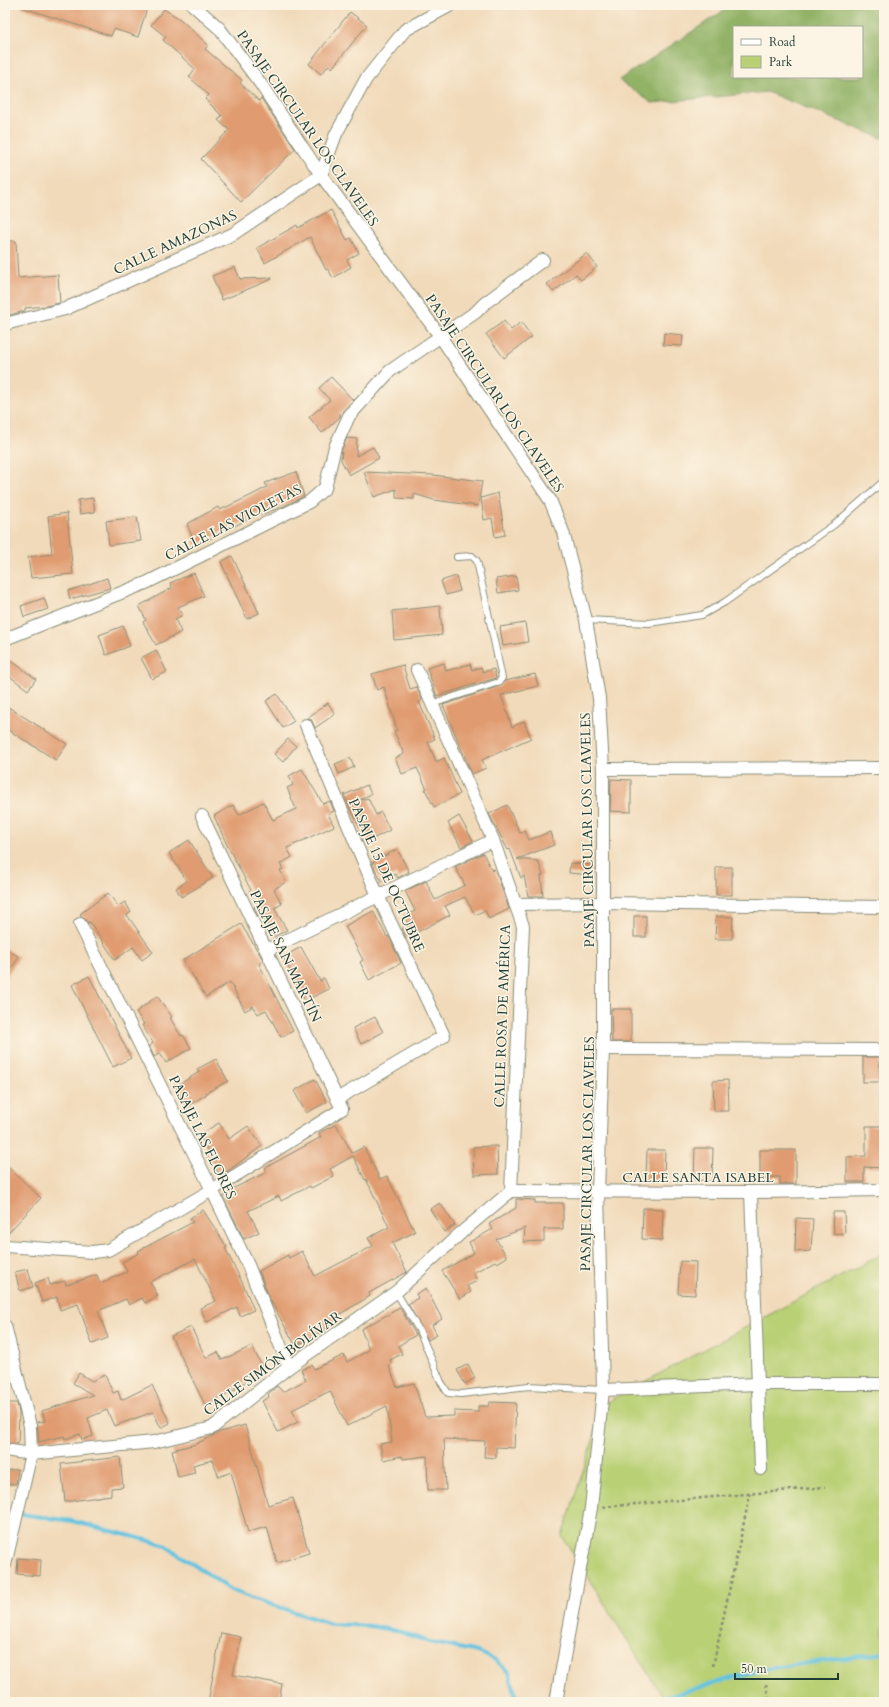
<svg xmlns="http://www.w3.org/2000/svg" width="889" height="1707" font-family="Cardo,serif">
<rect width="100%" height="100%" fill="#fcf5e5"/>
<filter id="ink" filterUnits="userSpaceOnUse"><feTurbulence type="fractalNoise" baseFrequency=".025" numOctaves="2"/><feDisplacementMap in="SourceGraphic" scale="8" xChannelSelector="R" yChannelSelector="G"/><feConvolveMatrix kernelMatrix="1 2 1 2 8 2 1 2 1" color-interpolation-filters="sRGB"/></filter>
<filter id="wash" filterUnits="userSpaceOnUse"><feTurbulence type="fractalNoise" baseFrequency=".012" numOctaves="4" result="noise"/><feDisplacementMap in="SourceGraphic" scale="16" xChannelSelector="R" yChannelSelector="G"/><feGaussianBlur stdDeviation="0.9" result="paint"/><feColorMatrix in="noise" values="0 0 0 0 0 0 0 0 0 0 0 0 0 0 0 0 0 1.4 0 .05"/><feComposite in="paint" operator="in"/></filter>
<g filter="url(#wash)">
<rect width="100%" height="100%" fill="#f1daba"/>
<polygon fill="#b9d075" stroke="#6c8654" points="884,1253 884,1702 666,1702 562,1536 605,1403"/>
<path fill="#92b266" stroke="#58784d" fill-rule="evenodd" d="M 727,5 L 884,5 L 884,139 L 767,92 L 652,103 L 619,80 L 723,11 ZM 734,27 L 862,27 L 862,77 L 734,77 Z"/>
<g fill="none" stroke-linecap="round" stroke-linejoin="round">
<g stroke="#62c3e0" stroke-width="4">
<polyline points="5,1512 72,1521 147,1540 166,1546 231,1590 254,1599 331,1624 371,1626 401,1632 429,1642 478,1652 496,1660 509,1673 518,1702"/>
<polyline points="649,1702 764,1669 884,1653"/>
</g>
</g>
<g id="blocks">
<g fill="#e09b6f">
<polygon points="21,5 148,5 138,37 114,29 111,36 21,7"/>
<polygon points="164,9 180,19 208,45 205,49 242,80 240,83 259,101 261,98 295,149 241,202 201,159 229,130 218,120 222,116 205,99 209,95 189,77 195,69 163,40 166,37 151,25"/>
<polygon points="350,12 367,25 332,68 329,65 321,74 309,64"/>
<polygon points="331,210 347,240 351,238 359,253 347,260 351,267 333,278 328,269 326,270 310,237 265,263 257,248 297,225 298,228"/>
<polygon points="5,241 16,241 18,278 58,275 60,303 46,306 25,308 25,311 5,316"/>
<polygon points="587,253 597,267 581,280 576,274 553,292 547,284"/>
<polygon points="235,267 240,279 272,278 272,279 222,300 212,276"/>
<polygon points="504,321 511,330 521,322 532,337 504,358 486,334"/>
<polygon points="664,333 683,335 682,346 663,345"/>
<polygon points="331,377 353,400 340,414 340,417 322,433 309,417 330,400 319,388"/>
<polygon points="347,438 357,439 356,456 373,447 379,458 349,475 341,460 342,449"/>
<polygon points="296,472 304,496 284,506 261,515 260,513 196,546 187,524 218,507 220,510 252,495 267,487 265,483"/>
<polygon points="364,472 433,475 482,481 478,506 434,500 414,494 414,499 396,498 396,489 374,497"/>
<polygon points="498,493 505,535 495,537 492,518 484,520 481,498"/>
<polygon points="93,498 95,512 80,514 78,500"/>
<polygon points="67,513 73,574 31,578 28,557 52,554 48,516"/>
<polygon points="137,517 141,541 109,545 106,521"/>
<polygon points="232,556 259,613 247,619 221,562"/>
<polygon points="194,573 204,596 178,607 183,615 175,619 181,632 156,645 143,622 146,620 139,606 172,588 170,583"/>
<polygon points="456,576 460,591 446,595 441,581"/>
<polygon points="516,576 518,590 498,593 496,579"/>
<polygon points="107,578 110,588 70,599 68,591"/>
<polygon points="44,598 48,609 24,617 21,606"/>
<polygon points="440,606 442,635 394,640 392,611"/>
<polygon points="525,623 528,642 503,646 500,627"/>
<polygon points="123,626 130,646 106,655 99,635"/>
<polygon points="156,650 167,672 152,679 141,658"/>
<polygon points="5,656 36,679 28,690 5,673"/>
<polygon points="444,663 446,671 470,664 472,670 481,667 483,672 494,669 496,678 437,696 427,668"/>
<polygon points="403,665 410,689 417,687 422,700 419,702 435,739 428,742 436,762 444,758 460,794 434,807 425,789 427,789 417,768 402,774 395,758 404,754 394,731 397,730 384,687 377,690 372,674"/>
<polygon points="535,674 538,686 501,695 512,727 524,721 531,738 482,760 486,768 472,774 443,705 500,686 505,681"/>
<polygon points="277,694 294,721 283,728 266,701"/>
<polygon points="328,703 335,714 315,728 311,719 307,718"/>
<polygon points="5,705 67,744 56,760 5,728"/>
<polygon points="288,739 296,746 283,762 274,754"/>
<polygon points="350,758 354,767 339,774 335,764"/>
<polygon points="302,769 323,804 330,801 334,811 328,814 334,826 287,848 292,857 280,864 283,869 280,870 286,882 274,889 282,904 274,908 287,930 274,937 262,915 258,916 254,907 257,905 249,891 251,890 228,847 214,816 233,805 239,815 263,802 273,820 296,809 287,788 293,785 289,776"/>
<polygon points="611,779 631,780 631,812 610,811"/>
<polygon points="367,785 371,794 361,799 362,800 368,798 376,815 381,812 390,830 367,842 344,795"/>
<polygon points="507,805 520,833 525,831 529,840 550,832 554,845 517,859 538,861 543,875 541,876 543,896 528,896 524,876 521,878 510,849 508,850 489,814"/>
<polygon points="459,816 473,841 461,847 448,823"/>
<polygon points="189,840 213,878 181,897 176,888 187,881 169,853"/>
<polygon points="397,849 409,872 398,878 396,874 382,882 372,863"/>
<polygon points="483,853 492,871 494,869 498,877 509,909 489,919 485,910 475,915 465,897 445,906 450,915 406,938 402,929 409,925 404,916 415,911 405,891 426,881 435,900 465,885 455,867"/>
<polygon points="570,863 592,865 591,875 569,873"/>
<rect x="716" y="867" width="16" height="28"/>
<polygon points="108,893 118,906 125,902 131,912 127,915 153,952 142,960 133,947 115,960 90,922 88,923 80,914"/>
<polygon points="373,911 387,937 389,936 401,963 369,980 360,962 363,960 345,926"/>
<rect x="634" y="916" width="12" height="21"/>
<polygon points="716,916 733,917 732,939 715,939"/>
<polygon points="241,924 262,958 263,961 259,964 293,1031 281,1037 266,1010 258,1014 253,1006 245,1011 230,982 206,997 183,960"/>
<polygon points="301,947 320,981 324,978 329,989 305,1001 291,977 293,976 283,957"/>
<polygon points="5,948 19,957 5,979"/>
<polygon points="89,976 131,1058 113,1067 72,985"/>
<polygon points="157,996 172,1017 170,1018 181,1036 183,1035 191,1048 166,1063 160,1053 154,1057 149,1046 153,1043 142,1025 144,1024 136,1012"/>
<polygon points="611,1009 631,1009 631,1042 612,1042"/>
<polygon points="375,1017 383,1032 361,1044 353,1028"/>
<rect x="863" y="1057" width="17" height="25"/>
<polygon points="216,1059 228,1081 206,1093 207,1094 187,1106 175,1087 199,1072 197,1069"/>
<polygon points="315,1079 327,1102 306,1113 294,1091"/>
<polygon points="728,1080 729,1111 714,1111 713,1081"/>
<polygon points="219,1123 229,1139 248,1126 262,1146 221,1176 206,1155 210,1153 199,1135"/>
<polygon points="336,1124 352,1153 364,1147 380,1179 387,1176 415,1232 392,1243 407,1272 369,1293 370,1296 337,1316 340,1321 296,1346 270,1300 259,1271 288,1255 289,1258 302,1251 315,1276 373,1246 368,1238 389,1227 366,1179 365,1180 353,1156 330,1169 334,1176 311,1188 310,1186 281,1201 279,1196 248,1211 259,1232 244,1239 223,1197 232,1192 230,1190 267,1172 265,1168 321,1137 319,1133"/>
<polygon points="866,1126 884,1126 884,1168 864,1167 864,1182 847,1182 847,1157 866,1156"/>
<polygon points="497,1146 498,1174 474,1175 473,1147"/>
<polygon points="695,1148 713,1148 712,1181 694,1180"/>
<polygon points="647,1150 665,1150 664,1180 646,1180"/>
<polygon points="760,1150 796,1150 796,1184 780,1184 780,1177 760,1177"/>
<polygon points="5,1164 41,1198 5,1236"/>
<polygon points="516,1199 535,1200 535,1203 563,1203 563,1229 544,1229 544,1241 524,1242 525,1228 496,1239 507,1257 497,1263 495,1261 473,1273 477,1281 467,1286 471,1292 460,1299 442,1271 474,1253 469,1242 493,1229 489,1224 516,1208"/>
<polygon points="440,1203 455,1225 444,1232 430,1209"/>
<polygon points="643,1208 663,1209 662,1240 642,1239"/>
<polygon points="203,1210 227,1247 225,1248 243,1284 254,1310 240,1316 237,1307 207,1322 200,1308 216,1301 195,1259 150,1282 158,1296 145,1303 142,1298 129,1305 126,1299 98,1311 108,1338 92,1344 78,1304 60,1310 57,1297 42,1302 35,1283 48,1278 50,1285 65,1281 66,1285 97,1275 100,1283 127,1272 122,1262 139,1253 138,1251 193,1222 190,1218"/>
<polygon points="833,1212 844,1212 845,1233 834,1234"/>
<polygon points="796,1218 813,1219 811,1251 795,1252"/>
<polygon points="680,1261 696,1262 695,1295 678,1294"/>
<polygon points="28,1269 33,1287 20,1291 15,1272"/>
<polygon points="426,1288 442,1319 432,1325 437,1335 428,1340 408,1304 418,1298 416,1294"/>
<polygon points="400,1308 416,1335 398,1346 402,1354 390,1360 392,1364 389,1366 397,1387 414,1383 425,1417 454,1416 454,1411 478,1412 478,1406 489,1406 490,1402 516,1403 514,1448 496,1447 496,1458 484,1457 485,1441 444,1439 446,1490 428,1490 427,1456 403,1459 402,1456 383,1460 380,1444 392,1442 387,1406 347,1426 330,1391 292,1410 298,1422 278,1432 262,1401 269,1397 268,1394 277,1386 283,1392 306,1380 301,1370 312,1365 314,1369 344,1355 347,1362 369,1350 361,1329"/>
<polygon points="191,1327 206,1358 218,1352 222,1360 252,1346 265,1373 235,1387 236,1389 205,1405 171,1336"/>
<polygon points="468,1364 475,1378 465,1384 457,1370"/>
<polygon points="79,1373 92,1381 105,1375 113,1393 118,1391 121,1400 152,1385 170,1423 161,1428 153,1412 114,1426 107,1410 88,1418 93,1436 82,1440 80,1434 65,1439 64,1436 39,1442 37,1422 45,1421 42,1411 93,1395 73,1383"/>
<polygon points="7,1403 17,1403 19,1413 18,1444 7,1443 7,1438 5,1438 5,1405"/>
<polygon points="245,1425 268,1505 293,1498 309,1553 277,1563 267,1527 248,1532 231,1472 219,1477 212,1460 193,1465 195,1473 178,1477 172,1450 196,1444 220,1432"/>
<polygon points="120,1457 123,1487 111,1488 111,1495 65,1502 61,1464"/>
<polygon points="18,1469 16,1484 5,1484 5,1471"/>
<polygon points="18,1558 41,1560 40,1576 17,1574"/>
<polygon points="221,1633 241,1637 233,1675 282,1684 279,1702 208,1702"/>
</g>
</g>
</g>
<g filter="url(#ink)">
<use href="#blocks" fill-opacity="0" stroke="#888c77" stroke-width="1"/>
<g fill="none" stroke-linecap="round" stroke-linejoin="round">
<defs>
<g id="lane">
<polyline points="586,620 649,623 702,615 725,602 835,524 884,481"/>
<polyline points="432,704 499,682 502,678 477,561 472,556 457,557"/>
<polyline points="396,1292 419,1330 441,1382 448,1393 461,1394 529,1386 603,1390"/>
</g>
<g id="street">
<polyline points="193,5 219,28 260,83 321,175 440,336 550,500 563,532 586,620 599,698 603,769 603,1049 598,1192 603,1390 591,1508 556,1702"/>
<polyline points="5,324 65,309 233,234 321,175 336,134 366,79 405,30 451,5"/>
<polyline points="5,639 146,583 309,502 325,488 335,447 349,416 390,371 476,312 485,303 543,260"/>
<polyline points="417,670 493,840 523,926 511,1191"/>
<polyline points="306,725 378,896 444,1036 337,1099"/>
<polyline points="603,769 884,768"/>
<polyline points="515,904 605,903 884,907"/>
<polyline points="80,924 212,1190 248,1265 289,1367"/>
<polyline points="267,950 493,840"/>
<polyline points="603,1049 884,1050"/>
<polyline points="511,1191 751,1192 884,1190"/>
<polyline points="751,1192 761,1469"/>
<polyline points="5,1246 93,1252 108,1250 212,1190 342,1109 202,816"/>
<polyline points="5,1326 30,1426 31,1454 5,1565"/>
<polyline points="603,1390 758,1384 884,1384"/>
<polyline points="5,1450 31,1454 154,1442 212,1428 289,1367 396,1292 462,1232 511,1191"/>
</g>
</defs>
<use href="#lane" stroke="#888c77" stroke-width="8"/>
<use href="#street" stroke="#888c77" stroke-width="14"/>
<g stroke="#888c77" stroke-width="2.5" stroke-dasharray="3 3" stroke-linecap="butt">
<polyline points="603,1507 825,1487"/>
<polyline points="713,1666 750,1494"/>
<polyline points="766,1684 769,1702"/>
</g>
<use href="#lane" stroke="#fff" stroke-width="6"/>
<use href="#street" stroke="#fff" stroke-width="12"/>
</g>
</g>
<g text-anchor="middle" stroke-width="3" stroke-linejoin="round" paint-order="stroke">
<g font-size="14" fill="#1f3d34" stroke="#fcf5e5">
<text transform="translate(308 128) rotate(55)" y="5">PASAJE CIRCULAR LOS CLAVELES</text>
<text transform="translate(175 242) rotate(-25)" y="5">CALLE AMAZONAS</text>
<text transform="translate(495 393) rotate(56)" y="5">PASAJE CIRCULAR LOS CLAVELES</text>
<text transform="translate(233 522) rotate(-27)" y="5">CALLE LAS VIOLETAS</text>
<text transform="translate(587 830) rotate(-91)" y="5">PASAJE CIRCULAR LOS CLAVELES</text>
<text transform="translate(387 875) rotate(66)" y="5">PASAJE 15 DE OCTUBRE</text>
<text transform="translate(286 956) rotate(64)" y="5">PASAJE SAN MARTÍN</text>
<text transform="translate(502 1016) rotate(-88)" y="5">CALLE ROSA DE AMÉRICA</text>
<text transform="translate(203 1137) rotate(64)" y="5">PASAJE LAS FLORES</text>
<text transform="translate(587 1154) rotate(-89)" y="5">PASAJE CIRCULAR LOS CLAVELES</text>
<text x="698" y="1182">CALLE SANTA ISABEL</text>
<text transform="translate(272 1363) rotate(-36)" y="5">CALLE SIMÓN BOLÍVAR</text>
</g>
</g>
<rect width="889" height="1707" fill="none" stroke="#fcf5e5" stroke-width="20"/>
<rect x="733" y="26" width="130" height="52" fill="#fcf5e5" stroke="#a4ab9e"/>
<rect x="741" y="39" width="20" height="6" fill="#ffffff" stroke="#a4ab9e"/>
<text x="769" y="46" font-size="12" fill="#1f3d34">Road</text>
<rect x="741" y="56" width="20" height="12" fill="#b9d075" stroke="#a4ab9e"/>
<text x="769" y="66" font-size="12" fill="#1f3d34">Park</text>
<path d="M735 1673v6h103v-6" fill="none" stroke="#1f3d34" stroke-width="2"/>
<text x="741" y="1673" font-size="12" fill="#1f3d34" stroke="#fcf5e5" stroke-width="3" paint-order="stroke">50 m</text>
</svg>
